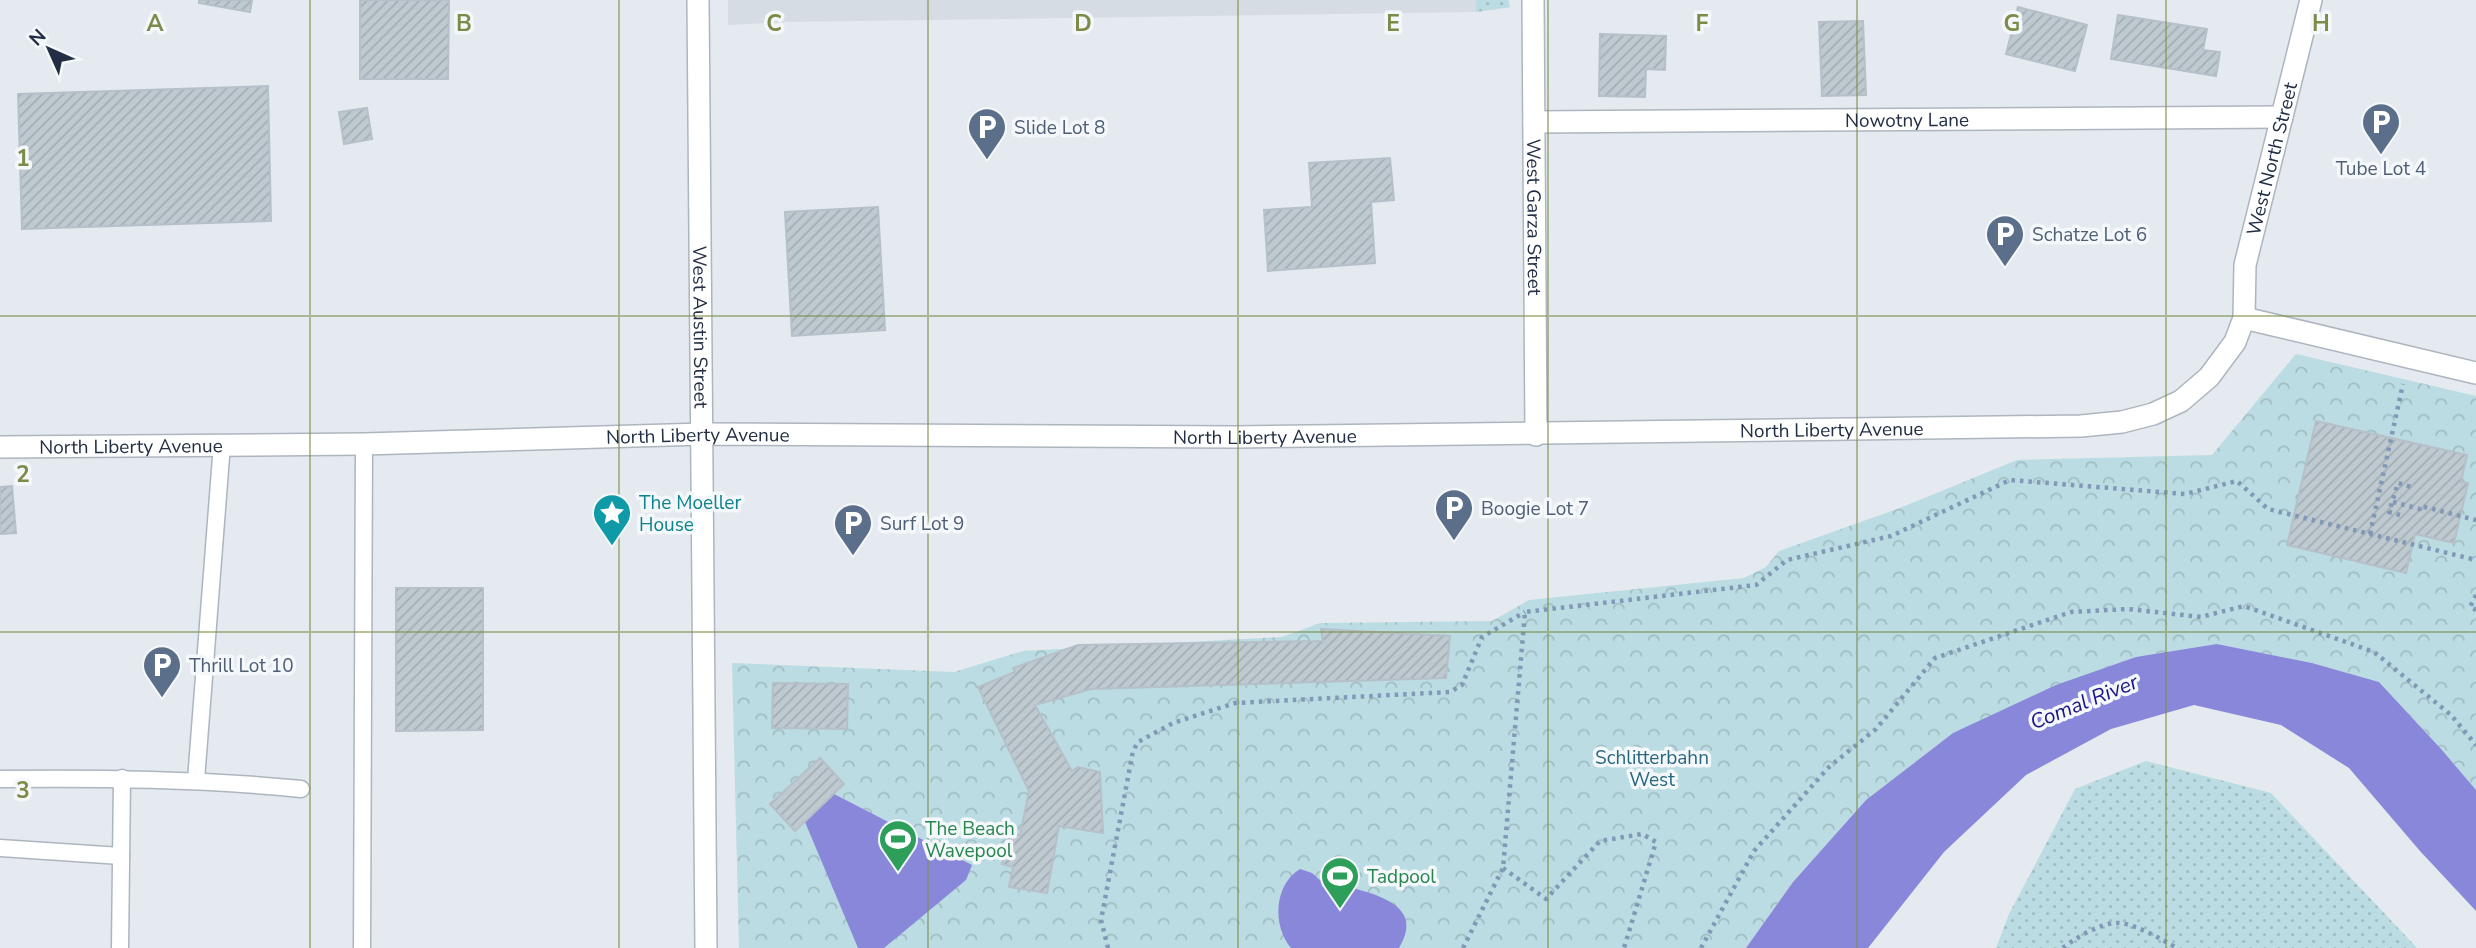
<svg xmlns="http://www.w3.org/2000/svg" width="2476" height="948" font-family="'Nunito Sans',sans-serif">
<defs>
<pattern id="grass-dots" width="8" height="8" patternUnits="userSpaceOnUse" patternTransform="scale(1.75)"><rect width="8" height="8" fill="#bbdce2"/><path d="M2 2h.1M6 6h.1" fill="none" stroke="#a0bdc3" stroke-width="1.8" stroke-linecap="round"/></pattern>
<pattern id="park-crowns" width="20" height="18" patternUnits="userSpaceOnUse" patternTransform="scale(1.75)"><rect width="20" height="18" fill="#bbdce2"/><path d="M2 6a3 3 0 1 1 6 0M12 15a3 3 0 1 1 6 0" fill="none" stroke="#a0bdc3"/></pattern>
<pattern id="building-hatch" width="6" height="6" patternUnits="userSpaceOnUse" patternTransform="scale(1.75)"><rect width="6" height="6" fill="#bec9d0"/><path d="M-1 1l2-2M0 6l6-6M5 7l2-2" fill="none" stroke="#a3adb4"/></pattern>
</defs>
<rect width="100%" height="100%" fill="#e4eaef"/>
<polygon fill="#d5dce3" points="728,0 1508,0 1510,7 1476,12 785,22 728,25"/>
<g fill="url(#grass-dots)">
<polygon points="1476,0 1508,0 1510,7 1476,12"/>
<polygon points="2146,761 2271,793 2417,948 1996,948 2009,914 2075,789"/>
</g>
<polygon fill="url(#park-crowns)" points="2296,354 2476,396 2476,790 2442,750 2379,682 2312,663 2217,644 1953,733 1866,800 1793,882 1746,948 739,948 732,663 954,672 1023,651 1282,637 1320,623 1492,621 1529,600 1744,578 1766,567 1779,551 1900,508 2017,460 2212,455"/>
<g fill="#8987d9">
<polygon points="2217,644 2312,663 2379,682 2442,750 2476,790 2476,911 2420,851 2349,768 2281,725 2194,705 2111,729 2026,775 1944,852 1868,948 1746,948 1793,882 1866,800 1953,733 2056,685 2136,657"/>
<polygon points="834,794 972,865 966,880 884,948 858,948 805,822"/>
<path d="M 1300,869 L 1312,873 L 1320,880 C 1354,890 1431,897 1399,948 L 1291,948 C 1272,925 1274,885 1300,869 Z"/>
</g>
<g fill="url(#building-hatch)" stroke="#b5c0c9" stroke-width="2">
<polygon points="199,0 252,0 250,12 199,3"/>
<polygon points="360,0 449,0 448,79 360,79"/>
<polygon points="2018,7 2087,25 2075,71 2006,54"/>
<polygon points="2118,15 2207,29 2203,50 2220,52 2216,76 2111,59"/>
<polygon points="1863,21 1866,95 1822,96 1819,22"/>
<polygon points="1600,34 1666,36 1665,70 1646,69 1645,97 1599,96"/>
<polygon points="268,86 271,221 22,229 18,94"/>
<polygon points="367,108 372,139 344,144 339,112"/>
<polygon points="1390,158 1394,200 1371,202 1375,263 1268,271 1264,210 1312,207 1309,163"/>
<polygon points="878,207 885,330 792,336 785,212"/>
<polygon points="2316,421 2467,455 2461,482 2468,483 2454,543 2415,534 2406,573 2287,545"/>
<polygon points="12,486 16,533 0,534 0,487"/>
<polygon points="396,588 483,588 483,730 396,731"/>
<polygon points="1321,629 1450,636 1446,678 1091,689 1035,705 1072,771 1078,767 1100,772 1103,833 1059,826 1047,893 1009,887 1013,867 1002,864 1009,834 1020,835 1029,791 978,687 1015,672 1013,668 1078,645 1323,641"/>
<polygon points="773,683 848,684 847,729 772,728"/>
<polygon points="820,758 844,784 795,831 770,804"/>
</g>
<g fill="none" stroke-linecap="round" stroke-linejoin="round">
<defs>
<g id="lane">
<path d="M 0,779 C 101,778 201,779 301,789"/>
<polyline points="196,780 222,444"/>
<polyline points="0,848 121,856"/>
<polyline points="120,948 122,778"/>
<polyline points="362,948 364,444"/>
</g>
<g id="street">
<path id="s1" d="M 698,0 L 706,948"/>
<path id="s2" d="M 1533,0 L 1536,435"/>
<path id="s3" d="M 1534,122 L 2282,117"/>
<polyline points="2244,318 2476,373"/>
<path id="s4" d="M 0,447 L 364,444 L 703,434 L 1235,437 L 2081,426 L 2122,422 L 2153,414 L 2181,401 L 2209,377 L 2235,342 L 2244,318 L 2245,265 L 2311,0"/>
</g>
</defs>
<use href="#lane" stroke="#adb5bf" stroke-width="19"/>
<use href="#street" stroke="#adb5bf" stroke-width="24"/>
<g stroke="#8198b6" stroke-width="4.5" stroke-dasharray="3.5 5" stroke-linecap="butt">
<polyline points="2393,502 2420,509 2421,506 2476,520"/>
<polyline points="2400,515 2389,512 2398,483 2411,487"/>
<polyline points="2370,534 2403,384"/>
<polyline points="2476,595 2470,607 2476,610"/>
<polyline points="1503,868 1546,899 1600,841 1642,834 1656,842 1624,948"/>
<polyline points="1108,948 1101,920 1133,751 1138,742 1173,723 1235,703 1450,692 1462,685 1482,637 1525,612"/>
<polyline points="1463,948 1503,868 1525,612 1756,585 1787,560 1891,536 2010,480 2185,494 2237,481 2268,509 2476,560"/>
<polyline points="1701,948 1754,851 1829,767 1876,729 1935,658 2071,612 2128,609 2201,617 2244,606 2374,652 2451,715 2476,745"/>
<path d="M 2063,948 C 2075,938 2101,923 2116,923 C 2132,922 2163,940 2177,948"/>
</g>
<use href="#lane" stroke="#fff" stroke-width="16"/>
<use href="#street" stroke="#fff" stroke-width="21"/>
</g>
<path fill="none" stroke="#7b8c49" stroke-width="2" stroke-opacity="0.55" d="M 310,0 L 310,948M 619,0 L 619,948M 928,0 L 928,948M 1238,0 L 1238,948M 1548,0 L 1548,948M 1857,0 L 1857,948M 2166,0 L 2166,948M 0,316 L 2476,316M 0,632 L 2476,632"/>
<defs>
<symbol id="parking-pin" viewBox="-11 -11 22 30"><path d="M0 17L-7.5 6A9.5 9.5 0 1 1 7.5 6Z" fill="#5c6f8a" stroke="#f5f8fb"/><path d="M-3.5-5.5H1a3.5 3.5 0 0 1 0 7H-1V5.5H-3.5ZM-1-3.4V-.6H.8a1.4 1.4 0 0 0 0-2.8Z" fill="#fff"/></symbol>
<symbol id="sight-pin" viewBox="-11 -11 22 30"><path d="M0 17L-7.5 6A9.5 9.5 0 1 1 7.5 6Z" fill="#0f9aa8" stroke="#f5f8fb"/><path d="M0-6L1.8-2.2L6-1.7L2.9 1.2L3.7 5.4L0 3.3L-3.7 5.4L-2.9 1.2L-6-1.7L-1.8-2.2Z" fill="#fff"/></symbol>
<symbol id="stadium-pin" viewBox="-11 -11 22 30"><path d="M0 17L-7.5 6A9.5 9.5 0 1 1 7.5 6Z" fill="#2e9e5b" stroke="#f5f8fb"/><path d="M0-5a6.5 5 0 1 0 0 10a6.5 5 0 1 0 0-10ZM-3.5-1.8h7v3.6h-7Z" fill="#fff"/></symbol>
</defs>
<g fill-rule="evenodd">
<use href="#parking-pin" x="2359" y="100" width="44" height="60"/>
<use href="#parking-pin" x="965" y="105" width="44" height="60"/>
<use href="#parking-pin" x="1983" y="212" width="44" height="60"/>
<use href="#parking-pin" x="1432" y="486" width="44" height="60"/>
<use href="#sight-pin" x="590" y="491" width="44" height="60"/>
<use href="#parking-pin" x="831" y="501" width="44" height="60"/>
<use href="#parking-pin" x="140" y="643" width="44" height="60"/>
<use href="#stadium-pin" x="876" y="817" width="44" height="60"/>
<use href="#stadium-pin" x="1318" y="854" width="44" height="60"/>
</g>
<g text-anchor="middle" stroke-width="7" stroke-linejoin="round" paint-order="stroke">
<g font-size="19" fill="#212e43" stroke="#f5f8fb">
<text dy="7" stroke="none"><textPath href="#s3" startOffset="373">Nowotny Lane</textPath></text>
<text dy="7" stroke="none"><textPath href="#s4" startOffset="2454">West North Street</textPath></text>
<text dy="7" stroke="none"><textPath href="#s2" startOffset="217">West Garza Street</textPath></text>
<text dy="7" stroke="none"><textPath href="#s1" startOffset="327">West Austin Street</textPath></text>
<text dy="7" stroke="none"><textPath href="#s4" startOffset="1832">North Liberty Avenue</textPath></text>
<text dy="7" stroke="none"><textPath href="#s4" startOffset="698">North Liberty Avenue</textPath></text>
<text dy="7" stroke="none"><textPath href="#s4" startOffset="1265">North Liberty Avenue</textPath></text>
<text dy="7" stroke="none"><textPath href="#s4" startOffset="131">North Liberty Avenue</textPath></text>
</g>
<g font-size="19" fill="#4e5e75" stroke="#f5f8fb" text-anchor="start">
<text x="1014" y="134">Slide Lot 8</text>
<text x="2381" y="175" text-anchor="middle">Tube Lot 4</text>
<text x="2032" y="241">Schatze Lot 6</text>
<text x="1481" y="515">Boogie Lot 7</text>
<text x="880" y="530">Surf Lot 9</text>
<text x="189" y="672">Thrill Lot 10</text>
</g>
<g font-size="19" fill="#0d838f" stroke="#f5f8fb" text-anchor="start">
<text x="639" y="509">The Moeller<tspan x="639" dy="22">House</tspan></text>
</g>
<g font-size="19" fill="#26677e" stroke="#f5f8fb">
<text x="1652" y="764">Schlitterbahn<tspan x="1652" dy="22">West</tspan></text>
</g>
<g font-size="19" fill="#27864d" stroke="#f5f8fb" text-anchor="start">
<text x="925" y="835">The Beach<tspan x="925" dy="22">Wavepool</tspan></text>
<text x="1367" y="883">Tadpool</text>
</g>
<g font-size="21" font-style="italic" fill="#191486" stroke="#f5f8fb">
<text transform="translate(2084 702) rotate(-22)" y="7">Comal River</text>
</g>
</g>
<g font-size="23" text-anchor="middle" font-weight="bold" fill="#7b8c49" stroke="#f5f8fb" stroke-width="7" stroke-linejoin="round" paint-order="stroke">
<text x="155" y="31">A</text>
<text x="464" y="31">B</text>
<text x="774" y="31">C</text>
<text x="1083" y="31">D</text>
<text x="1393" y="31">E</text>
<text x="1702" y="31">F</text>
<text x="2012" y="31">G</text>
<text x="2321" y="31">H</text>
<text x="23" y="166">1</text>
<text x="23" y="482">2</text>
<text x="23" y="798">3</text>
</g>
<g transform="translate(49 49) rotate(315)" stroke="#f5f8fb" stroke-width="5" paint-order="stroke">
<path d="M0-5L12 26L0 18L-12 26Z" fill="#212e43"/>
<text y="-10" font-size="19" font-weight="bold" text-anchor="middle" fill="#212e43">N</text>
</g>
</svg>
